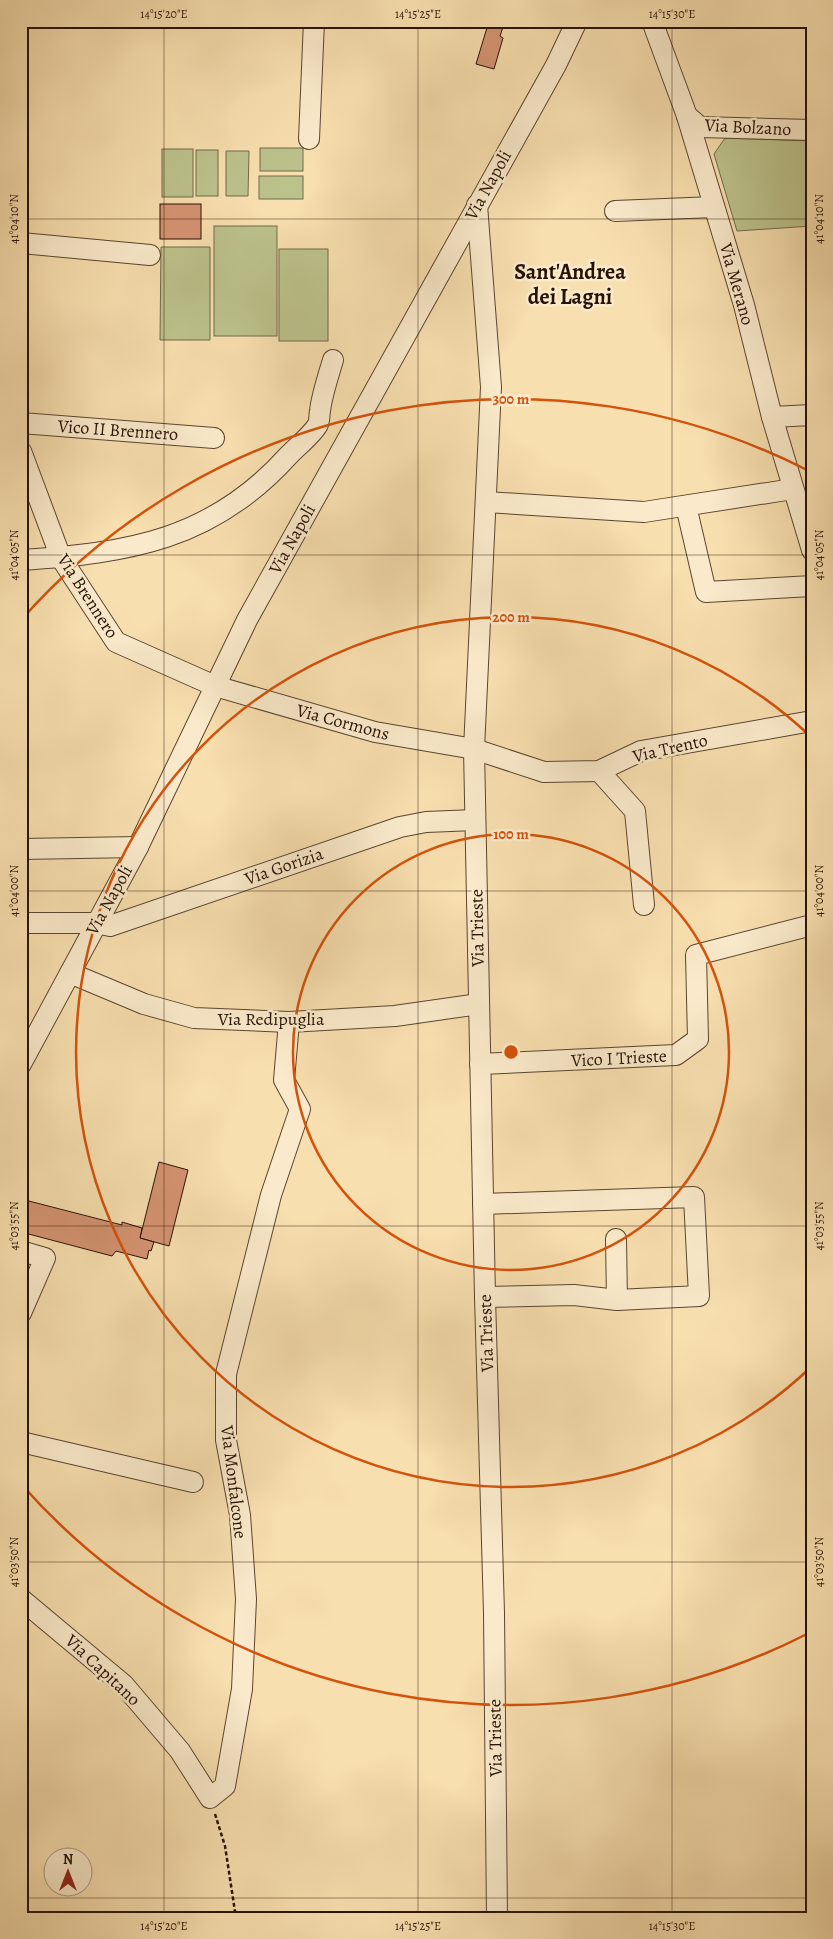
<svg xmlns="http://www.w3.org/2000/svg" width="833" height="1939" font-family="Alegreya,serif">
<rect width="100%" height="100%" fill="#f8dfaf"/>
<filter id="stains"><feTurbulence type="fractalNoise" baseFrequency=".004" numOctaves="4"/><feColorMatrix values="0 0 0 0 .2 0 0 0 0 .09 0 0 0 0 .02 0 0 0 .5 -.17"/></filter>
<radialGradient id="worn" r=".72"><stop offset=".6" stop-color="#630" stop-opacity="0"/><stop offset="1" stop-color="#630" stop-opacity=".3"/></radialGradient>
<g fill="#bcc28c" stroke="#726a48">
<polygon points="725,138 812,141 812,226 737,231 714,154"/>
<rect x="260" y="148" width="43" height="23"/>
<rect x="162" y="149" width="31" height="48"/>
<rect x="196" y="150" width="22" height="46"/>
<polygon points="226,151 249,151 248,196 226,196"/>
<rect x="259" y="176" width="44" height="23"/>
<rect x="214" y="226" width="63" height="110"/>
<polygon points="161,247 210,247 210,340 160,340"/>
<rect x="279" y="249" width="49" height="92"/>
</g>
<g fill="#d59372" stroke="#271205">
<polygon points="489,21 504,24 500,36 503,38 494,69 476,64"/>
<rect x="160" y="204" width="41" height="35"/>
<polygon points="159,1162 188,1170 169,1246 140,1238"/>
<polygon points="21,1199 122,1225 122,1222 142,1228 140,1238 154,1242 151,1251 149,1250 147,1259 116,1251 112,1256 21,1232"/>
</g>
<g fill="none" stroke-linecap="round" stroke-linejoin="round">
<defs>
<g id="minor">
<polyline points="652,21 687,116 744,305 772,417 812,550"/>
<polyline points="687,116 700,127 812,130"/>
<polyline points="309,139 314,21"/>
<polyline points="477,205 491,387 474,749 485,1297 494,1613 497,1918"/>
<polyline points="615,211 714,207"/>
<polyline points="21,243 150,255"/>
<polyline points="772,417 812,415"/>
<polyline points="21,423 214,438"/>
<polyline points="21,451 61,558 116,642 215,686 375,732 474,749 544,772 599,771 641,751 812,721"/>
<polyline points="486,502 644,512 793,489"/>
<polyline points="686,506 706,592 812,586"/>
<path d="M 21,560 C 129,553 212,540 288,456 C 297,446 310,437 317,426 C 320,422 319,416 320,411 C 322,394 328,377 333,360"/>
<polyline points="599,771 635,811 644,905"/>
<polyline points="21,849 138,847"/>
<polyline points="21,923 96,923 110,926 400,827 426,822 475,820"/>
<polyline points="70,973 144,1004 194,1018 289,1022 395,1016 479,1004"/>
<polyline points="21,1064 138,847 247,620 556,65 577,21"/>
<polyline points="480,1064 676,1055 698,1039 696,955 812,925"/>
<polyline points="483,1204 694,1197 699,1296 617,1300 574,1295 485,1297"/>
<polyline points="616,1239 617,1300"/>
<polyline points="21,1251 45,1258 21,1313"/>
<polyline points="21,1442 193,1482"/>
<polyline points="21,1599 124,1685 180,1751 210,1798 225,1786 242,1689 246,1599 240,1515 226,1440 226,1374 271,1195 300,1109 284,1080 289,1022"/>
</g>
</defs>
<use href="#minor" stroke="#5b4530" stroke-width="22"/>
<polyline stroke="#271205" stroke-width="2.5" stroke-dasharray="4 2.5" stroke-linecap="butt" points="215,1814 225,1846 236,1918"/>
<use href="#minor" stroke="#faeacb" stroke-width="20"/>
</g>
<path fill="none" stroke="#271205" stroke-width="1" stroke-opacity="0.45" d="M 164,21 L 164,1918M 418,21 L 418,1918M 672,21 L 672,1918M 21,219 L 812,219M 21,555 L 812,555M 21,891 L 812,891M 21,1226 L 812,1226M 21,1562 L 812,1562M 21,1898 L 812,1898"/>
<g fill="none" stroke="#d5520b" stroke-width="2.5">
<circle cx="511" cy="1052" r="218"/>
<path d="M810 1368A435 435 0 1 1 810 736"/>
<path d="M807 1634A653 653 0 0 1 22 1485M22 619A653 653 0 0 1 807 470"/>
</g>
<g text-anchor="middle" stroke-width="5" stroke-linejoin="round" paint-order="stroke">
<g font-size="18" fill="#271205" stroke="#faeacb">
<text transform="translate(748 127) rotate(3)" y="6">Via Bolzano</text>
<text transform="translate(488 185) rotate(-61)" y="6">Via Napoli</text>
<text transform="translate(737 284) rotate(74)" y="6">Via Merano</text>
<text transform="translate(118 430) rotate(4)" y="6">Vico II Brennero</text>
<text transform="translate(292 539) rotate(-61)" y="6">Via Napoli</text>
<text transform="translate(88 596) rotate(57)" y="6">Via Brennero</text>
<text transform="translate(343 722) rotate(15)" y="6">Via Cormons</text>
<text transform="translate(670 748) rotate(-13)" y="6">Via Trento</text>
<text transform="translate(284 866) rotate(-19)" y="6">Via Gorizia</text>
<text transform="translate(109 900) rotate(-61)" y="6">Via Napoli</text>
<text transform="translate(477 928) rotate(-91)" y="6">Via Trieste</text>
<text x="271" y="1025">Via Redipuglia</text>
<text transform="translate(619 1058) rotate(-3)" y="6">Vico I Trieste</text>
<text transform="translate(486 1333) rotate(-92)" y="6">Via Trieste</text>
<text transform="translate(234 1482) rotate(83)" y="6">Via Monfalcone</text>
<text transform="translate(103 1670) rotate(43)" y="6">Via Capitano</text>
<text transform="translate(495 1738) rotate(-91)" y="6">Via Trieste</text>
</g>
<g font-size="22" font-weight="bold" fill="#271205" stroke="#faeacb">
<text x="570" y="279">Sant'Andrea<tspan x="570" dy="25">dei Lagni</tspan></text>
</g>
</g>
<circle cx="511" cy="1052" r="8" fill="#d5520b" stroke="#faeacb" stroke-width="2.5"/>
<g font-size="15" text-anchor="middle" font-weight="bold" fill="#d5520b" stroke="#faeacb" stroke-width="5" stroke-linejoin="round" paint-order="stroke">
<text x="511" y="404">300 m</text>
<text x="511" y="622">200 m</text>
<text x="511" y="839">100 m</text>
</g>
<rect width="833" height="1939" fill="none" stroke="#f8dfaf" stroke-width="55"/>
<g transform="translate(68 1872)"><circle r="24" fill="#faeacb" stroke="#a6947c"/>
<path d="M0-4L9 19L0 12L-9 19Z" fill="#8f2418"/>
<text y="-8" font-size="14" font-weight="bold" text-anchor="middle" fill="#271205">N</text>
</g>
<rect x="28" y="28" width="778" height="1884" fill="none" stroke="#271205" stroke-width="2"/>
<g font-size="12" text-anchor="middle" fill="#271205">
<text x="164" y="18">14°15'20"E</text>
<text x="418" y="18">14°15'25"E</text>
<text x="672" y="18">14°15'30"E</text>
<text transform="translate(14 219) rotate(-90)" y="4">41°04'10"N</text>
<text transform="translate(819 219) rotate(-90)" y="4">41°04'10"N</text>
<text transform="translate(14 555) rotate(-90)" y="4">41°04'05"N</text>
<text transform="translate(819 555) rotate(-90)" y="4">41°04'05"N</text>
<text transform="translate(14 891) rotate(-90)" y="4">41°04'00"N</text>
<text transform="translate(819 891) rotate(-90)" y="4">41°04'00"N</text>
<text transform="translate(14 1226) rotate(-90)" y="4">41°03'55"N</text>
<text transform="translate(819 1226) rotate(-90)" y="4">41°03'55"N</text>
<text transform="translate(14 1562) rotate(-90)" y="4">41°03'50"N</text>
<text transform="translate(819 1562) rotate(-90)" y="4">41°03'50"N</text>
<text x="164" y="1930">14°15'20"E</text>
<text x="418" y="1930">14°15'25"E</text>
<text x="672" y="1930">14°15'30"E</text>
</g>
<rect width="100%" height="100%" filter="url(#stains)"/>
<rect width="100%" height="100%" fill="url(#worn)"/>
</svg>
